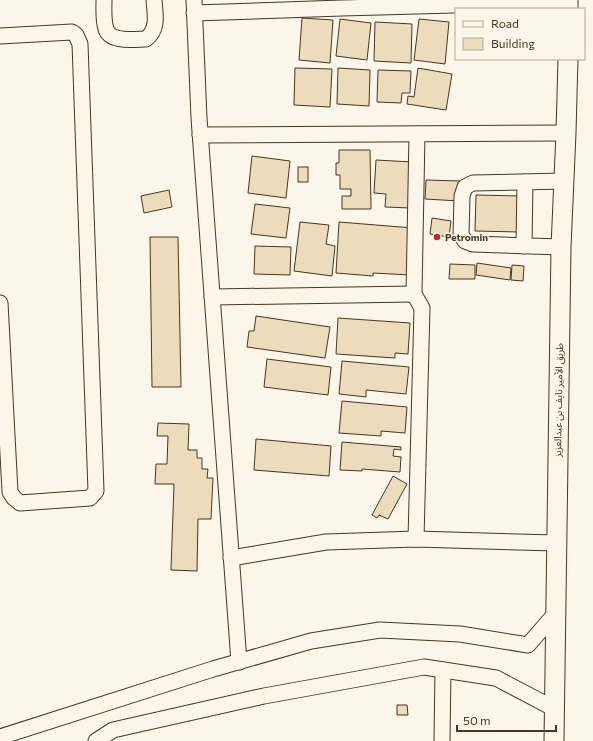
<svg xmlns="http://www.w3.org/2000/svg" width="593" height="741" font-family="Commissioner,'Noto Sans Arabic',sans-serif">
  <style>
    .building { fill: #ecdcbc; stroke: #4a3520 }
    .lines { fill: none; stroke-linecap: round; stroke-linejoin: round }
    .minor-casing { stroke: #4a3520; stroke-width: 17 }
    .major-casing { stroke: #4a3520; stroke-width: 21 }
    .minor { stroke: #fbf6e9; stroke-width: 15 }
    .major { stroke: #fbf6e9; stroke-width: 19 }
    .poi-dot { fill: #c62828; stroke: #fbf6e9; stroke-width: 1.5 }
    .labels { text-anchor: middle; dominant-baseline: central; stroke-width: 3; stroke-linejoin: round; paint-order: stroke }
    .poi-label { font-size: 10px; font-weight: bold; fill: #4a3520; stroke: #fbf6e9; text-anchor: start }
    .street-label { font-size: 10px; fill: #4a3520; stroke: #fbf6e9 }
  </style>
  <rect width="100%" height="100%" fill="#fbf6e9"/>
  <g class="building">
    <path d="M302,18l31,2 -3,43 -31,-3z"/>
    <path d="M340,19l31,4 -4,37 -31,-4z"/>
    <path d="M419,19l30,3 -4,42 -31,-4z"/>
    <path d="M375,22l37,2 -1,39 -37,-2z"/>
    <path d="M295,68l37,1 -2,38 -36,-2z"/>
    <path d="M338,68l32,2 -1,36 -32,-2z"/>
    <path d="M418,68l34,6 -6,36 -39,-6 1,-8 6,1z"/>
    <path d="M378,70l33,1 -1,22h-8l-1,10 -24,-1z"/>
    <path d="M339,150h31l1,59h-29v-13h9v-7h-11v-14h-4v-12h3z"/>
    <path d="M252,156l38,5 -4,37 -38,-5z"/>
    <path d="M376,160l36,2 -2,46 -25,-1 1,-13 -12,-1z"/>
    <rect x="298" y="167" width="10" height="15"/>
    <path d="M426,180l34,1 -1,20 -34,-2z"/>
    <path d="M169,190l3,17 -28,6 -3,-17z"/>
    <path d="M476,195l44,1 -1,36 -44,-1z"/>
    <path d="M255,204l35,4 -4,30 -35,-4z"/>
    <path d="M432,218l19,3 -2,16 -19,-3z"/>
    <path d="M300,222l29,3 -3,19 9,2 -3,30 -38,-5z"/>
    <path d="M339,222l74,6 -3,47 -37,-2v3l-37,-3z"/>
    <path d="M150,237h28l3,150h-29z"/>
    <path d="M255,246l36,1 -1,28 -36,-1z"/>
    <path d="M477,263l34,5 -1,12 -34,-5z"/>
    <path d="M450,264l25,1v14h-26z"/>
    <path d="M512,265l12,1 -1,15 -12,-1z"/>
    <path d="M256,316l74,11 -5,31 -78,-11 2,-16h5z"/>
    <path d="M338,318l72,5 -2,31 -13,-1v5l-59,-4z"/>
    <path d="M267,359l64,8 -3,28 -64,-8z"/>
    <path d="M342,361l67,6 -3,27 -40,-4v7l-27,-3z"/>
    <path d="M342,401l65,6 -2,26 -24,-2v5l-42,-3z"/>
    <path d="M158,423l31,1 -1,26h9v8h5v11h6l-1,9h6l-2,41h-13l-1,52 -26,-1 3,-86h-19l1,-20h11l1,-28h-11z"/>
    <path d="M256,439l75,7 -2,30 -75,-6z"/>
    <path d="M342,442l59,5v3l-7,-1 -1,7 8,1 -1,15 -38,-3v2l-22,-1z"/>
    <path d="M393,476l14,8 -19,35 -9,-4 -2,3 -5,-3z"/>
    <path d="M397,705h10l1,10h-11z"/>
  </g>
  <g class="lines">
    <defs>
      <g id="minor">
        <path d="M104,0c0,9 -1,20 2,29 4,14 29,10 40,10 13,-10 9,-25 8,-39"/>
        <path d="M194,0l5,118 40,544"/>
        <path d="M194,13l148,-5 226,-6"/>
        <path d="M0,36l72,-4 4,3 4,9 16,447 -6,7 -70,5 -6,-5 -4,-6 -10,-189"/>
        <path d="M200,135l366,-2"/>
        <path d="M524,246l1,-64"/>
        <path d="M561,247l-88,-3 -8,-3 -4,-6 1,-39 3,-9 8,-4 91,-2"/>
        <path d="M212,297l202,-3"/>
        <path d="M416,539l6,-231 -8,-14 3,-160"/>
        <path d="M231,558l95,-16 90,-3 140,4"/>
        <path d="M0,737l213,-68 98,-28 69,-11 80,4 68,11 27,-31"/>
        <path d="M96,741l17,-11 151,-34 160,-29 72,11 57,30"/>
        <path d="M442,741l1,-71"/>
      </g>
      <g id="major">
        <path d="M568,9v-9"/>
        <path d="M554,741l7,-494 5,-114 2,-74"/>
      </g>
    </defs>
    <use href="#minor" class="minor-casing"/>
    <use href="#major" class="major-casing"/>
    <use href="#minor" class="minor"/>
    <use href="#major" class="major"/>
  </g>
  <circle class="poi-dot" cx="437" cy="237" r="4"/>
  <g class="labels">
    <g class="poi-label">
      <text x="445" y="237">Petromin</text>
    </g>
    <g class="street-label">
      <text transform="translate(558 400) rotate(-89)">طريق الأمير نايف بن عبدالعزيز</text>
    </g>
  </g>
  <rect x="455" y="8" width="130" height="52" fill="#fbf6e9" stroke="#b4a999"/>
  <rect x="463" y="21" width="20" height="6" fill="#fbf6e9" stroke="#b4a999"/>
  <text x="491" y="28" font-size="12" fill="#4a3520">Road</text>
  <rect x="463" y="38" width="20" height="12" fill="#ecdcbc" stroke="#b4a999"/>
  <text x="491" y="48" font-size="12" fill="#4a3520">Building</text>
  <path d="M457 725v6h99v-6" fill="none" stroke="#4a3520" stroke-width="2"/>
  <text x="463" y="725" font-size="12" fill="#4a3520" stroke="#fbf6e9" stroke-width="3" paint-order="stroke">50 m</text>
</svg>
